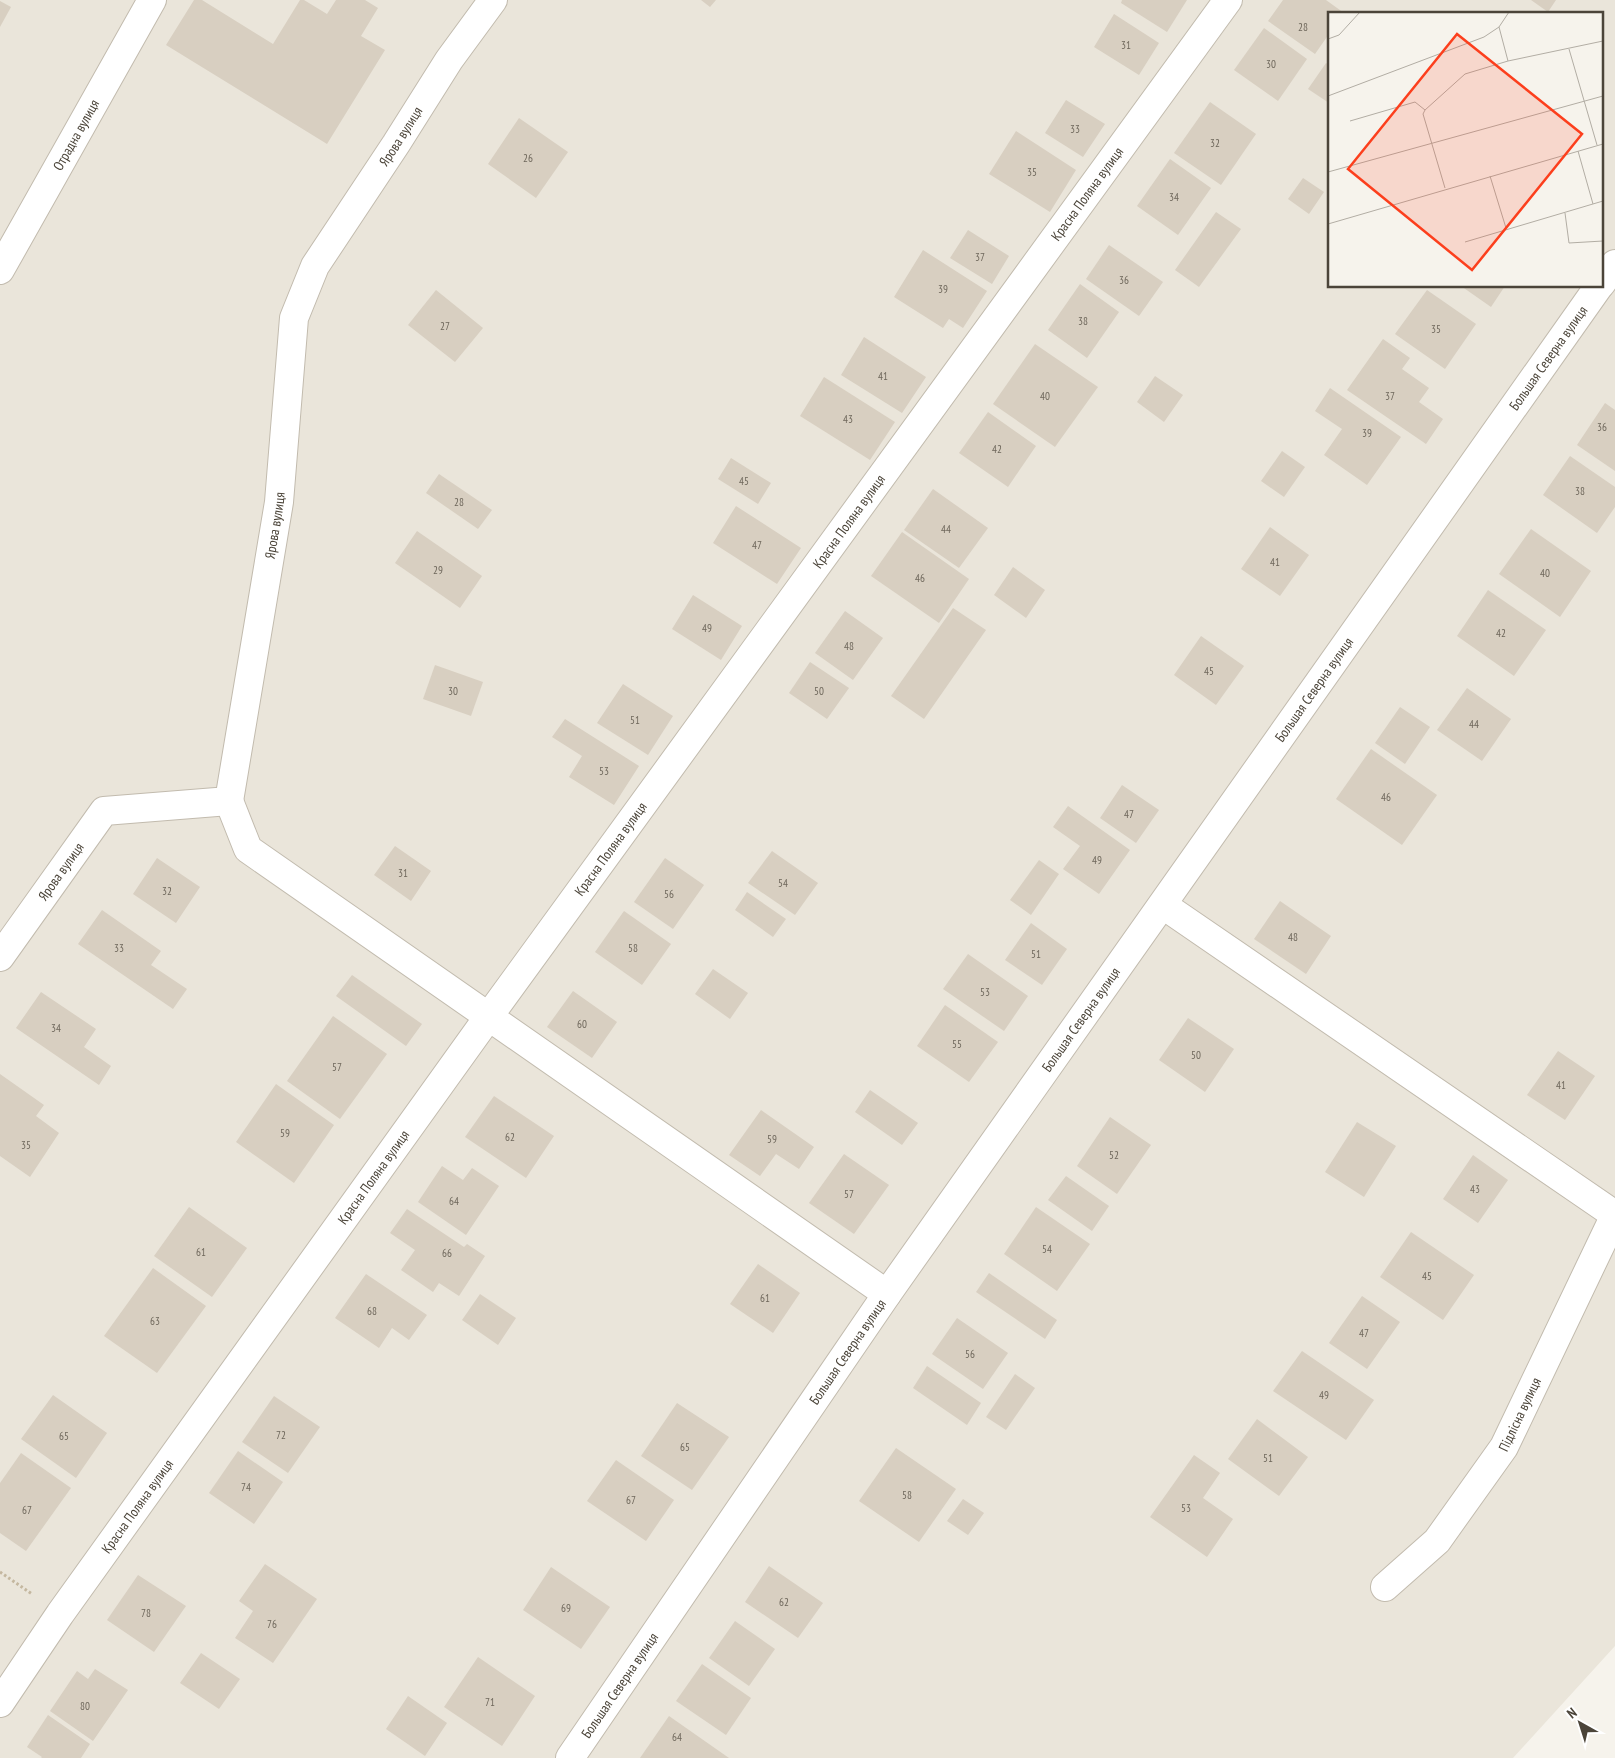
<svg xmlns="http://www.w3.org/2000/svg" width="1615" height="1758" font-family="'PT Sans Narrow',sans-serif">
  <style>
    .residential { fill: #eae5da; fill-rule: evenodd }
    .building { fill: #d8cfc1 }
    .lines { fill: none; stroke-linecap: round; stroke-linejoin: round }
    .minor-casing { stroke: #c2bbae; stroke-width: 30 }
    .path { stroke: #c4b79f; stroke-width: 3; stroke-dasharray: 2.5 2.5; stroke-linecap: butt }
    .minor { stroke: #fff; stroke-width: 28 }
    .labels { text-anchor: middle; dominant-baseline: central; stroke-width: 4; stroke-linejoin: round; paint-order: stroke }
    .number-label { font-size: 11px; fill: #6e675b }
    .street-label { font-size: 14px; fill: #4b4439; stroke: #fff }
    .inset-road { fill: none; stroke: #b2ada4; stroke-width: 1 }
    .view { fill: #fc3f1d; fill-opacity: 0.15; stroke: #fc3f1d; stroke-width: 2.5 }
    .inset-edge { fill: none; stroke: #4b4439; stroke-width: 2.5 }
  </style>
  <rect width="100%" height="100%" fill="#f6f3ec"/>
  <path class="residential" d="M0,0h1615v1646l-102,112h-1513zM1329,14h272v272h-272z"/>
  <g class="building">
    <path d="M194,0h8l71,44 27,-44h4l23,14 9,-14h29l13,8 -17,28 24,14 -58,94 -161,-99z"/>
    <path d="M701,0h15l-6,7z"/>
    <path d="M1122,0h65l-20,32 -46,-29z"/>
    <path d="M1283,0h43l18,13 -15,1v20l-14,20 -47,-33z"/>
    <path d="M1531,0h25l-8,12z"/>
    <path d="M0,1l11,6 -11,20z"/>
    <path d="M1114,14l45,29 -20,32 -45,-28z"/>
    <path d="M1264,28l43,31 -29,42 -44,-31z"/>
    <path d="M1326,63l3,2v38l-21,-14z"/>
    <path d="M1066,100l39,24 -22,33 -38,-24z"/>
    <path d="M1210,102l46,32 -35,51 -47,-32z"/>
    <path d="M519,118l49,34 -32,46 -48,-34z"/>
    <path d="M1016,131l60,39 -26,42 -61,-38z"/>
    <path d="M1170,159l41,29 -33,47 -41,-29z"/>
    <path d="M1303,178l21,14 -15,22 -21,-15z"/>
    <path d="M1216,212l25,17 -42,58 -24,-17z"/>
    <path d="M968,230l41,26 -17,28 -42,-26z"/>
    <path d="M1109,245l54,37 -24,34 -53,-37z"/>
    <path d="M923,250l64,41 -24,37 -14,-9 -6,9 -49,-31z"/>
    <path d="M1080,284l39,28 -32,46 -39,-28z"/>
    <path d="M1461,286h44l-14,21z"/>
    <path d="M436,290l47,38 -28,34 -47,-37z"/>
    <path d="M1427,290l49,34 -31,45 -50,-35z"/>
    <path d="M864,337l62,40 -24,36 -61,-38z"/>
    <path d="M1383,339l27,19 -8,11 27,19 -10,14 24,17 -17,25 -79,-54z"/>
    <path d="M1035,344l63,43 -43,60 -62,-43z"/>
    <path d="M1155,376l28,19 -19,27 -27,-20z"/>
    <path d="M824,377l71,45 -25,38 -70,-44z"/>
    <path d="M1330,388l71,49 -34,48 -43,-30 18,-26 -27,-18z"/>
    <path d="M1605,403l10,7v61l-38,-26z"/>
    <path d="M988,412l48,34 -28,41 -49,-34z"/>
    <path d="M1282,451l23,16 -21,30 -23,-16z"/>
    <path d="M1570,456l45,31v20l-18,26 -54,-38z"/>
    <path d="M731,458l40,25 -13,21 -40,-25z"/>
    <path d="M439,474l53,36 -14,19 -52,-36z"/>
    <path d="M933,489l55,39 -29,40 -55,-38z"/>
    <path d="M736,506l65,42 -24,36 -64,-41z"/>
    <path d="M1270,527l39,28 -29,41 -39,-27z"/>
    <path d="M1531,529l60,42 -31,46 -61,-43z"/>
    <path d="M417,531l65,45 -22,32 -65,-45z"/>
    <path d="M902,532l67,47 -30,44 -68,-47z"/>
    <path d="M1013,567l32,23 -19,28 -32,-23z"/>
    <path d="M1488,590l58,40 -32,46 -57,-40z"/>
    <path d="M693,595l49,31 -21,34 -49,-31z"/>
    <path d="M953,608l33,22 -62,89 -33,-23z"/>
    <path d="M845,611l38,27 -30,42 -38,-27z"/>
    <path d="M1201,636l43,30 -28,39 -42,-30z"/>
    <path d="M810,662l39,26 -22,31 -38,-26z"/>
    <path d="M435,665l48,17 -12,34 -48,-17z"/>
    <path d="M623,684l50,32 -25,39 -51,-32z"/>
    <path d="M1467,688l44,31 -29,42 -45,-31z"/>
    <path d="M1400,707l30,20 -25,37 -30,-21z"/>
    <path d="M565,719l74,47 -25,39 -45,-28 13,-21 -30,-19z"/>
    <path d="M1371,749l66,46 -35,50 -66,-46z"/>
    <path d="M1122,785l37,25 -23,33 -36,-25z"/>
    <path d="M1068,806l62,44 -31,44 -36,-25 17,-23 -27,-19z"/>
    <path d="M395,846l36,25 -20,30 -37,-26z"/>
    <path d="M772,851l46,32 -23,32 -47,-32z"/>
    <path d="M157,858l43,29 -24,36 -43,-29z"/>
    <path d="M665,858l39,27 -31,44 -39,-27z"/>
    <path d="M1039,860l20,14 -28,41 -21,-15z"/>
    <path d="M747,892l39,27 -13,18 -38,-27z"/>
    <path d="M1280,901l51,35 -25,38 -52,-35z"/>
    <path d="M102,910l59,41 -10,14 36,24 -14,20 -95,-65z"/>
    <path d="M624,911l47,33 -29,41 -47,-33z"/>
    <path d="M1031,923l36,26 -25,36 -37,-25z"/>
    <path d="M968,954l60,42 -24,35 -61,-42z"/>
    <path d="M713,969l35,24 -18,26 -35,-25z"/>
    <path d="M352,975l70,49 -16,22 -70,-50z"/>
    <path d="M573,991l44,31 -25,36 -45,-31z"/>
    <path d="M41,992l55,37 -12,18 27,19 -12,19 -83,-57z"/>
    <path d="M945,1005l53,37 -29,40 -52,-36z"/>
    <path d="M333,1016l54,38 -47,65 -53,-38z"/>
    <path d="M1188,1018l46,31 -29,43 -46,-32z"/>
    <path d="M1558,1051l37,25 -30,44 -38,-25z"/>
    <path d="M0,1074l44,31 -8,11 23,17 -29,44 -30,-21z"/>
    <path d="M276,1084l58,41 -40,58 -58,-41z"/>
    <path d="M870,1090l48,33 -16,22 -47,-33z"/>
    <path d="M494,1096l60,40 -28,42 -61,-41z"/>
    <path d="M761,1110l53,37 -15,22 -23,-15 -16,22 -31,-21z"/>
    <path d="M1110,1117l41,28 -34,49 -40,-28z"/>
    <path d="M1357,1122l39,24 -32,51 -39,-25z"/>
    <path d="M844,1154l45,31 -35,49 -45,-31z"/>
    <path d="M1473,1155l35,25 -30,43 -35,-24z"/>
    <path d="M442,1166l21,14 9,-12 27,18 -33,49 -48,-33z"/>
    <path d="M1066,1176l43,30 -17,25 -44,-31z"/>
    <path d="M189,1207l58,41 -35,49 -58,-41z"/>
    <path d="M1036,1207l54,37 -33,47 -53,-37z"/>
    <path d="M407,1209l57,38 3,-3 18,12 -26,40 -20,-13 -6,9 -32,-22 14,-20 -25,-17z"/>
    <path d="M1411,1232l63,43 -31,45 -63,-43z"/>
    <path d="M758,1264l42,29 -27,40 -43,-29z"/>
    <path d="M153,1268l53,38 -49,67 -53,-37z"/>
    <path d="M989,1273l68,47 -12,19 -69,-47z"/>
    <path d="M366,1274l61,41 -18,25 -17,-12 -13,20 -44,-30z"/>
    <path d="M480,1294l36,24 -18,27 -36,-25z"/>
    <path d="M1362,1296l38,26 -33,47 -38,-26z"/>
    <path d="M957,1318l51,35 -25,36 -51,-35z"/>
    <path d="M1302,1351l72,49 -28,40 -73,-49z"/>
    <path d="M927,1366l54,37 -14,22 -54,-37z"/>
    <path d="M1015,1374l20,14 -29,42 -20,-13z"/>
    <path d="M53,1395l54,38 -31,45 -55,-39z"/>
    <path d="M274,1396l46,31 -32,46 -46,-31z"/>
    <path d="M677,1403l52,34 -37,53 -51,-34z"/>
    <path d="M1257,1419l51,38 -29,39 -51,-37z"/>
    <path d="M896,1448l60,41 -37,53 -60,-41z"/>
    <path d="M238,1451l45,31 -29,42 -45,-31z"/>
    <path d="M21,1453l50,35 -45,63 -26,-18v-50z"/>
    <path d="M1194,1455l26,18 -17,25 30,21 -26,38 -57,-40z"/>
    <path d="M616,1460l58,40 -28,41 -59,-40z"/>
    <path d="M963,1499l21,14 -16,22 -21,-14z"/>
    <path d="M265,1564l52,35 -44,64 -38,-25 18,-27 -14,-10z"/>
    <path d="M769,1566l54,37 -25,35 -53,-36z"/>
    <path d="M551,1567l59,40 -29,42 -58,-39z"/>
    <path d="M138,1575l48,31 -32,46 -47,-32z"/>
    <path d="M735,1621l40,28 -26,37 -40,-28z"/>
    <path d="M201,1653l39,26 -21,30 -39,-26z"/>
    <path d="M478,1657l57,39 -33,50 -58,-39z"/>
    <path d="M702,1664l49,34 -25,37 -50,-34z"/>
    <path d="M95,1669l33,21 -35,51 -43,-30 27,-40 11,8z"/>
    <path d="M408,1696l39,27 -22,33 -39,-27z"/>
    <path d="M48,1715l42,29 -9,14h-40l1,-1 -15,-10z"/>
    <path d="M669,1716l60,42h-89z"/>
  </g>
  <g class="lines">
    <defs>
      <g id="minor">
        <path id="s1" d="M0,270l152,-270"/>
        <path d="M1601,284l14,-20"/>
        <path d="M229,801l19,48 639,445"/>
        <path d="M1163,905l452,310"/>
        <path id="s2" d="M0,957l104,-146 125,-10 50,-299 15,-184 21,-52 81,-122 53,-84 44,-60"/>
        <path id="s3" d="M1385,1587l52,-46 67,-94 111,-232"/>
        <path id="s4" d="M0,1703l60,-89 429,-598 739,-1016"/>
        <path id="s5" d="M570,1758l317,-464 712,-1008"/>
      </g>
    </defs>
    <use href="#minor" class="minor-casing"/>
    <path class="path" d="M0,1572l32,22"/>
    <use href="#minor" class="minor"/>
  </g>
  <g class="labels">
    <g class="number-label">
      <text x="1303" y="27">28</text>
      <text x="1126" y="45">31</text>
      <text x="1271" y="64">30</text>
      <text x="1075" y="129">33</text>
      <text x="1215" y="143">32</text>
      <text x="528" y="158">26</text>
      <text x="1032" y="172">35</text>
      <text x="1174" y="197">34</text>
      <text x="980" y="257">37</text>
      <text x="1124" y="280">36</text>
      <text x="943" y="289">39</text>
      <text x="1083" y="321">38</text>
      <text x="445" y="326">27</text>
      <text x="1436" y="329">35</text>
      <text x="883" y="376">41</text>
      <text x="1045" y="396">40</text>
      <text x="1390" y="396">37</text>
      <text x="848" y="419">43</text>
      <text x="1602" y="427">36</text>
      <text x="1367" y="433">39</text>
      <text x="997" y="449">42</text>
      <text x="744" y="481">45</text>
      <text x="1580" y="491">38</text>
      <text x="459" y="502">28</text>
      <text x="946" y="529">44</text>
      <text x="757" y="545">47</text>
      <text x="1275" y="562">41</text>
      <text x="438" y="570">29</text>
      <text x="1545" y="573">40</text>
      <text x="920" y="578">46</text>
      <text x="707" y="628">49</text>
      <text x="1501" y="633">42</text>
      <text x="849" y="646">48</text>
      <text x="1209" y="671">45</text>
      <text x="453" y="691">30</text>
      <text x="819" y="691">50</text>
      <text x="635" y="720">51</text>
      <text x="1474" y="724">44</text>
      <text x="604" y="771">53</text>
      <text x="1386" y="797">46</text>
      <text x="1129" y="814">47</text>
      <text x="1097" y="860">49</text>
      <text x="403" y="873">31</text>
      <text x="783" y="883">54</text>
      <text x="167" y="891">32</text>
      <text x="669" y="894">56</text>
      <text x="1293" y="937">48</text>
      <text x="119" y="948">33</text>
      <text x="633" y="948">58</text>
      <text x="1036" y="954">51</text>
      <text x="985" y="992">53</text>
      <text x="582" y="1024">60</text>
      <text x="56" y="1028">34</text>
      <text x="957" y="1044">55</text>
      <text x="1196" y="1055">50</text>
      <text x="337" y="1067">57</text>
      <text x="1561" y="1085">41</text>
      <text x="285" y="1133">59</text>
      <text x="510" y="1137">62</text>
      <text x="772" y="1139">59</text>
      <text x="26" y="1145">35</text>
      <text x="1114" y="1155">52</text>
      <text x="1475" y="1189">43</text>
      <text x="849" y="1194">57</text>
      <text x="454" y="1201">64</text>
      <text x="1047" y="1249">54</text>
      <text x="201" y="1252">61</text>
      <text x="447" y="1253">66</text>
      <text x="1427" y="1276">45</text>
      <text x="765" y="1298">61</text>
      <text x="372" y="1311">68</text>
      <text x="155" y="1321">63</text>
      <text x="1364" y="1333">47</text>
      <text x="970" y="1354">56</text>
      <text x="1324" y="1395">49</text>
      <text x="281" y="1435">72</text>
      <text x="64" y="1436">65</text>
      <text x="685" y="1447">65</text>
      <text x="1268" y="1458">51</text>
      <text x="246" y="1487">74</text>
      <text x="907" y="1495">58</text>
      <text x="631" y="1500">67</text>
      <text x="1186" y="1508">53</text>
      <text x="27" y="1510">67</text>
      <text x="784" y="1602">62</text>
      <text x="566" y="1608">69</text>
      <text x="146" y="1613">78</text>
      <text x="272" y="1624">76</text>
      <text x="490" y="1702">71</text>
      <text x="85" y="1706">80</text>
      <text x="677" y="1737">64</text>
    </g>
    <g class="street-label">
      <text stroke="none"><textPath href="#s1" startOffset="155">Отрадна вулиця</textPath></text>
      <text stroke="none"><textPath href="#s2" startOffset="1004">Ярова вулиця</textPath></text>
      <text stroke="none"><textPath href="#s4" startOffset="1860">Красна Поляна вулиця</textPath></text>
      <text stroke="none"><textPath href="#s5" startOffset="1708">Большая Северна вулиця</textPath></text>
      <text stroke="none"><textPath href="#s4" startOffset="1455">Красна Поляна вулиця</textPath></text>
      <text stroke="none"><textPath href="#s2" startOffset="584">Ярова вулиця</textPath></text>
      <text stroke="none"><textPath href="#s5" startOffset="1302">Большая Северна вулиця</textPath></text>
      <text stroke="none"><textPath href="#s4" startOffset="1050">Красна Поляна вулиця</textPath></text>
      <text stroke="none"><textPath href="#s2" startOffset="105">Ярова вулиця</textPath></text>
      <text stroke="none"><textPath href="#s5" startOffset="898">Большая Северна вулиця</textPath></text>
      <text stroke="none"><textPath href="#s4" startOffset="645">Красна Поляна вулиця</textPath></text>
      <text stroke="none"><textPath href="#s5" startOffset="492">Большая Северна вулиця</textPath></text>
      <text stroke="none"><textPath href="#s3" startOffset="221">Підлісна вулиця</textPath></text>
      <text stroke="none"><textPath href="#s4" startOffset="240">Красна Поляна вулиця</textPath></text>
      <text stroke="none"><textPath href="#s5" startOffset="88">Большая Северна вулиця</textPath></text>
    </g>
  </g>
  <g transform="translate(1328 12)">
    <rect width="275" height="275" fill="#f6f3ec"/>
    <path class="inset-road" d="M171,15l9,34M0,27l11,-4 21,-23M241,37l28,96M0,84l156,-59 15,-10 10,-15M97,98l-2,4 22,74M22,109l65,-19 10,8 40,-36 43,-13 95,-20M250,139l15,53M0,160l275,-76M162,164l16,52M237,201l4,30 34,-2M0,212l275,-80M137,230l138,-41"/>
    <path class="view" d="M129,22l125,100 -110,136 -124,-101z"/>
    <rect width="275" height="275" class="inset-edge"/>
  </g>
  <g transform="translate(1580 1723) rotate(321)" stroke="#ffffff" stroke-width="4" paint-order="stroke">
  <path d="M0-4L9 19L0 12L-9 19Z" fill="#4b4439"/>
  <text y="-8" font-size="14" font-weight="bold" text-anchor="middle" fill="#4b4439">N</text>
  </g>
</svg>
